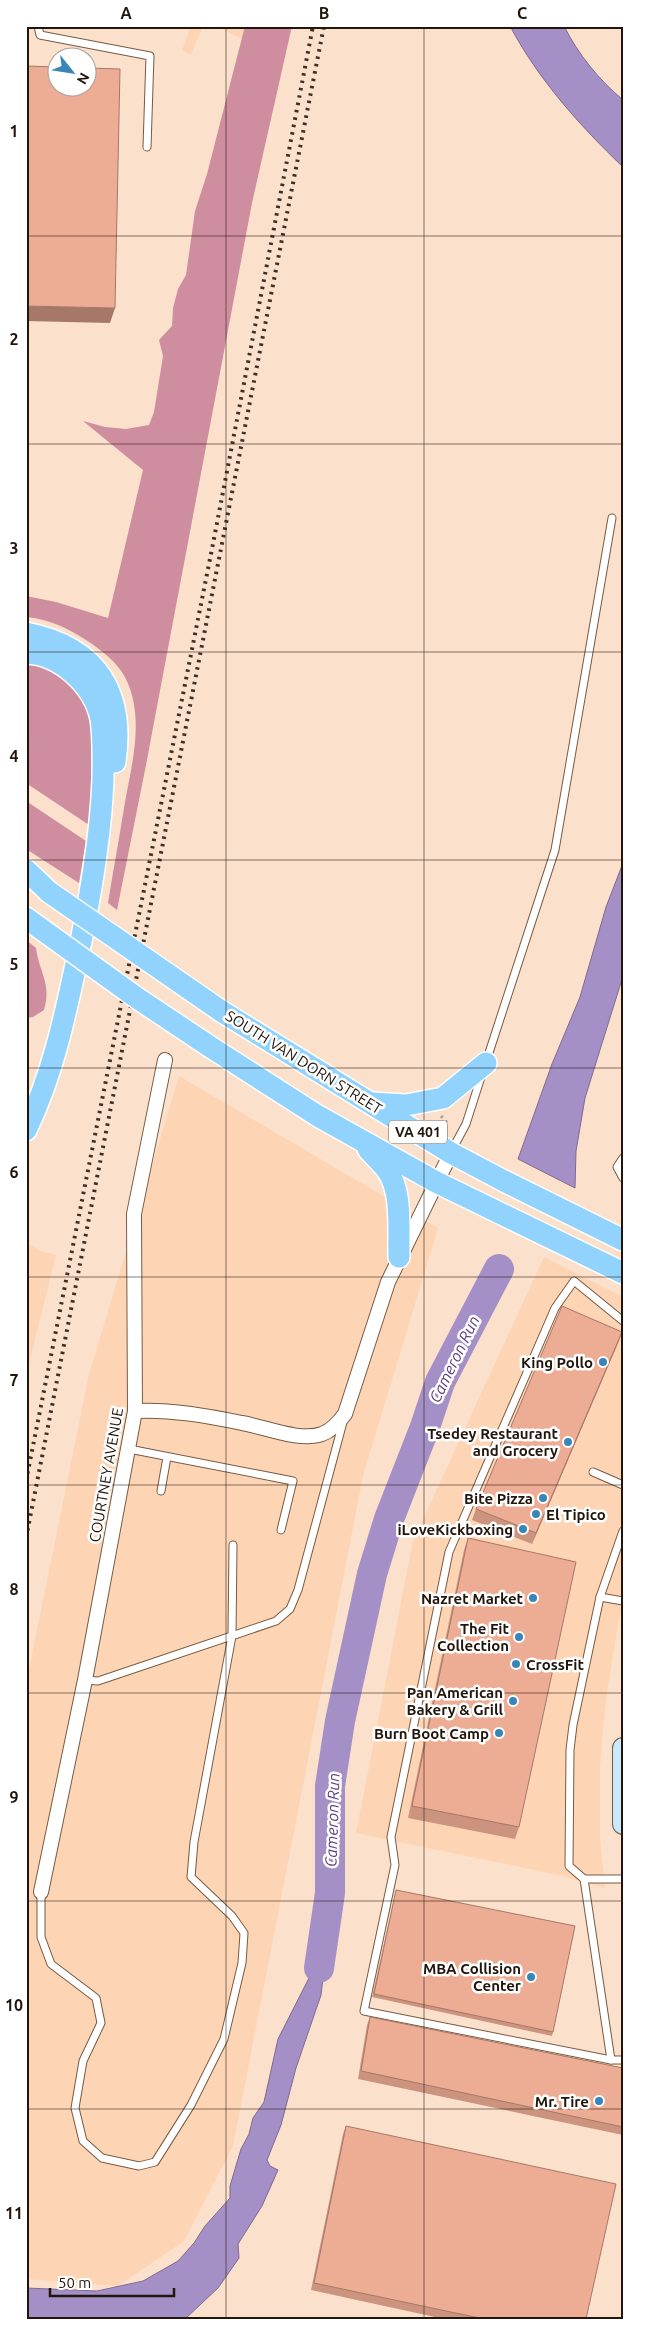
<svg xmlns="http://www.w3.org/2000/svg" width="649" height="2345" font-family="Ubuntu,sans-serif">
  <style>
    .built { fill: #fdd5b5 }
    .forest { fill: #cf8da0 }
    .water { fill: #a490c7; stroke: #7d6b8f }
    .lines { fill: none; stroke-linecap: round; stroke-linejoin: round }
    .river { stroke: #a490c7; stroke-width: 30 }
    .service-casing { stroke: #775b43; stroke-width: 9 }
    .minor-casing { stroke: #775b43; stroke-width: 16 }
    .secondary-casing { stroke: #775b43; stroke-width: 22 }
    .primary-casing { stroke: #fff; stroke-width: 24 }
    .path { stroke: #b19b8a; stroke-width: 3; stroke-dasharray: 2.5 4; stroke-linecap: butt }
    .service { stroke: #fff; stroke-width: 7 }
    .minor { stroke: #fff; stroke-width: 14 }
    .secondary { stroke: #c8e9fe; stroke-width: 20 }
    .primary { stroke: #91d3fd; stroke-width: 21 }
    .rail { stroke: #3d2f24; stroke-width: 4; stroke-dasharray: 2.5 5; stroke-linecap: butt }
    .primary-bridge-casing { stroke: #fff; stroke-width: 24; stroke-linecap: butt }
    .primary-bridge { stroke: #91d3fd; stroke-width: 21 }
    .wall { fill: #cc947f }
    .shaded-wall { fill: #a67868 }
    .building { fill: #edac94; stroke: #a67868 }
    .grid { fill: none; stroke: #22160c; stroke-width: 1; stroke-opacity: 0.55 }
    .poi-dot { fill: #3885b7; stroke: #fff; stroke-width: 2 }
    .labels { text-anchor: middle; dominant-baseline: central; stroke-width: 5; stroke-linejoin: round; paint-order: stroke }
    .shield { fill: #fff; stroke: #645c55; stroke-width: 1 }
    .shield-label { font-size: 14px; font-weight: bold; fill: #22160c }
    .street-label { font-size: 15px; fill: #22160c; stroke: #fff }
    .poi-label { font-size: 15px; font-weight: bold; fill: #22160c; stroke: #fff; text-anchor: end }
    .water-label { font-size: 16px; font-style: italic; fill: #5d4085; stroke: #fff }
    .neatline { fill: none; stroke: #22160c; stroke-width: 2 }
    .grid-label { font-size: 16px; text-anchor: middle; font-weight: bold; fill: #22160c }
  </style>
  <rect width="100%" height="100%" fill="#fbe0cb"/>
  <g class="built">
    <path d="M191,26h12l-12,29 -9,-5z"/>
    <path d="M216,26h61l-5,28z"/>
    <path d="M179,1076l259,152 -75,248 -130,670 -49,95 -66,45 -92,-7v-595l63,-310z"/>
    <path d="M26,1243l6,2 8,6 16,4 -30,121z"/>
    <path d="M544,1257l79,40v310l-4,12 -13,79 -6,68v71l5,51 -42,-12 -207,-43 57,-292z"/>
  </g>
  <g class="forest">
    <path d="M245,26h47l-40,177 -106,562 -29,145 -9,-7c5,-32 11,-63 16,-95 7,-42 22,-90 1,-131 -8,-15 -25,-28 -39,-37 -18,-12 -38,-21 -60,-23v-21l30,6 52,16 35,-148 -60,-49 22,6 21,2 23,-4 5,-13 9,-56 -4,-16 13,-14 1,-18 5,-19 8,-14 9,-64 12,-37z"/>
    <path d="M26,663c18,1 32,8 44,21 4,5 9,9 13,15 18,26 9,94 6,126l-63,-42z"/>
    <path d="M26,801l60,40 -7,42 -53,-34z"/>
    <path d="M26,940l10,8c3,24 16,36 8,62l-11,7 -7,1z"/>
  </g>
  <g class="water">
    <path d="M510,26h54c14,28 35,54 59,74v67c-43,-41 -85,-88 -113,-141z"/>
    <path d="M623,863v113l-38,122 -9,53 -1,37 -57,-29 34,-95 28,-67 26,-90z"/>
    <path d="M324,1927l2,26 -5,42 -25,73 -15,57 -14,35 3,6 8,4 -16,36 -24,38 1,14 -21,30 -33,31h-159v-31l71,3 46,-10 35,-20 16,-18 11,-17 25,-28v-12l11,-37 8,-15 4,-16 11,-16 14,-63 32,-63z"/>
  </g>
  <g class="lines">
    <path class="river" d="M319,1968l11,-75v-107l10,-65 32,-147 17,-55 36,-92 15,-45 59,-113"/>
    <defs>
      <g id="service">
        <path d="M38,26l2,9 110,21 -3,91"/>
        <path d="M486,1062l69,-212 57,-332"/>
        <path d="M452,1150l14,-26 16,-50"/>
        <path d="M623,1158l-6,9 6,11"/>
        <path d="M623,1321l-49,-40 -19,27 -106,244 -58,285 4,28 -31,146 247,49h12"/>
        <path d="M129,1449l164,32 -12,49"/>
        <path d="M593,1472l30,13"/>
        <path d="M161,1491l6,-34"/>
        <path d="M600,1597l23,4"/>
        <path d="M85,1680l13,1 178,-60 14,-12 8,-19 45,-168"/>
        <path d="M584,1879h39"/>
        <path d="M41,1892v45l10,27 45,34 5,25 -18,38 -8,47 8,33 19,17 37,8 16,-4 36,-57 33,-66 18,-76 2,-30 -12,-17 -41,-39 3,-35 38,-206 1,-91"/>
        <path d="M611,2060l-27,-181 -15,-13 1,-116 3,-25 27,-128 23,-66"/>
      </g>
      <g id="minor">
        <path d="M135,1411c35,-2 73,5 107,12 23,4 58,19 80,11 9,-3 17,-12 23,-20l43,-132 63,-129"/>
        <path d="M41,1892l44,-212 50,-269 -1,-197 31,-154"/>
      </g>
      <path id="secondary" d="M623,1748v76"/>
      <g id="primary">
        <path d="M26,633c71,14 99,59 89,129"/>
        <path d="M26,653c34,1 68,32 75,66 3,19 2,40 2,60 -2,55 -11,108 -22,162 -14,65 -26,129 -55,189"/>
        <path d="M26,870l23,22"/>
        <path d="M26,918l18,13"/>
        <path d="M221,1011l230,142 53,28 119,59"/>
        <path d="M212,1048l106,68 118,66 187,91"/>
        <path d="M372,1103l34,2 37,-7 43,-35"/>
        <path d="M368,1149c6,7 13,13 19,21 16,22 11,61 12,87"/>
      </g>
    </defs>
    <use href="#service" class="service-casing"/>
    <use href="#minor" class="minor-casing"/>
    <use href="#secondary" class="secondary-casing"/>
    <use href="#primary" class="primary-casing"/>
    <path class="path" d="M441,1116l8,9"/>
    <use href="#service" class="service"/>
    <use href="#minor" class="minor"/>
    <use href="#secondary" class="secondary"/>
    <use href="#primary" class="primary"/>
    <g class="rail">
      <path d="M26,1481l186,-932 101,-523"/>
      <path d="M26,1538l298,-1512"/>
    </g>
    <defs>
      <g id="primary-bridge">
        <path d="M49,892l172,119"/>
        <path d="M44,931l93,67 75,50"/>
      </g>
    </defs>
    <use href="#primary-bridge" class="primary-bridge-casing"/>
    <use href="#primary-bridge" class="primary-bridge"/>
  </g>
  <g class="wall">
    <path d="M622,1332l-4,11 -86,201 -60,-24 4,-11z"/>
    <path d="M468,1538l51,289 -4,12 -107,-21 56,-268z"/>
    <path d="M396,1890l157,142 -1,4 -180,-39z"/>
    <path d="M370,2017l253,51v67l-265,-56 9,-54z"/>
    <path d="M346,2126l240,193h-142l-133,-29 32,-156z"/>
  </g>
  <g class="shaded-wall">
    <path d="M26,306l89,2 -5,15 -84,-2z"/>
    <path d="M622,1332l-4,11 -86,201 4,-11z"/>
  </g>
  <g class="building">
    <path d="M26,66l32,1v21h30v-20l32,1 -5,239 -89,-2z"/>
    <path d="M562,1306l60,26 -86,201 -60,-24z"/>
    <path d="M468,1538l108,24 -57,265 -107,-21z"/>
    <path d="M396,1890l179,36 -22,106 -179,-38z"/>
    <path d="M370,2017l253,51v59l-262,-56z"/>
    <path d="M346,2126l270,58 -30,135h-102l-170,-36z"/>
  </g>
  <path class="grid" d="M226,26v2293M424,26v2293M26,236h597M26,444h597M26,652h597M26,860h597M26,1068h597M26,1277h597M26,1485h597M26,1693h597M26,1901h597M26,2109h597"/>
  <g class="poi-dot">
    <circle cx="603" cy="1362" r="5"/>
    <circle cx="568" cy="1442" r="5"/>
    <circle cx="543" cy="1498" r="5"/>
    <circle cx="536" cy="1514" r="5"/>
    <circle cx="523" cy="1529" r="5"/>
    <circle cx="533" cy="1598" r="5"/>
    <circle cx="519" cy="1637" r="5"/>
    <circle cx="516" cy="1664" r="5"/>
    <circle cx="513" cy="1701" r="5"/>
    <circle cx="499" cy="1733" r="5"/>
    <circle cx="531" cy="1977" r="5"/>
    <circle cx="599" cy="2101" r="5"/>
  </g>
  <g class="labels">
    <rect class="shield" x="389" y="1120.5" width="58" height="23" rx="4"/>
    <g class="shield-label">
      <text x="418" y="1132">VA 401</text>
    </g>
    <g class="street-label">
      <text transform="translate(304 1062) rotate(32)">SOUTH VAN DORN STREET</text>
      <text transform="translate(106 1475) rotate(-80)">COURTNEY AVENUE</text>
    </g>
    <g class="poi-label">
      <text x="593" y="1362">King Pollo</text>
      <text x="558" y="1433">Tsedey Restaurant<tspan x="558" dy="17">and Grocery</tspan></text>
      <text x="533" y="1498">Bite Pizza</text>
      <text x="546" y="1514" text-anchor="start">El Tipico</text>
      <text x="513" y="1529">iLoveKickboxing</text>
      <text x="523" y="1598">Nazret Market</text>
      <text x="509" y="1628">The Fit<tspan x="509" dy="17">Collection</tspan></text>
      <text x="526" y="1664" text-anchor="start">CrossFit</text>
      <text x="503" y="1692">Pan American<tspan x="503" dy="17">Bakery &amp; Grill</tspan></text>
      <text x="489" y="1733">Burn Boot Camp</text>
      <text x="521" y="1968">MBA Collision<tspan x="521" dy="17">Center</tspan></text>
      <text x="589" y="2101">Mr. Tire</text>
    </g>
    <g class="water-label">
      <text transform="translate(454 1359) rotate(-64)">Cameron Run</text>
      <text transform="translate(332 1820) rotate(-88)">Cameron Run</text>
    </g>
  </g>
  <rect width="649" height="2345" fill="none" stroke="#ffffff" stroke-width="55"/>
  <g transform="translate(72 72) rotate(120)"><circle r="24" fill="#ffffff" stroke="#a7a29e"/>
  <path d="M0-4L9 19L0 12L-9 19Z" fill="#3885b7"/>
  <text y="-8" font-size="14" font-weight="bold" text-anchor="middle" fill="#22160c">N</text>
  </g>
  <path d="M50 2288v8h124v-8" fill="none" stroke="#22160c" stroke-width="2.5"/>
  <text x="58" y="2288" font-size="15" fill="#22160c" stroke="#ffffff" stroke-width="4" paint-order="stroke">50 m</text>
  <rect x="28" y="28" width="594" height="2290" class="neatline"/>
  <g class="grid-label">
    <text x="126" y="19">A</text>
    <text x="324" y="19">B</text>
    <text x="522" y="19">C</text>
    <text x="14" y="137">1</text>
    <text x="14" y="345">2</text>
    <text x="14" y="554">3</text>
    <text x="14" y="762">4</text>
    <text x="14" y="970">5</text>
    <text x="14" y="1178">6</text>
    <text x="14" y="1386">7</text>
    <text x="14" y="1595">8</text>
    <text x="14" y="1803">9</text>
    <text x="14" y="2011">10</text>
    <text x="14" y="2219">11</text>
  </g>
</svg>
